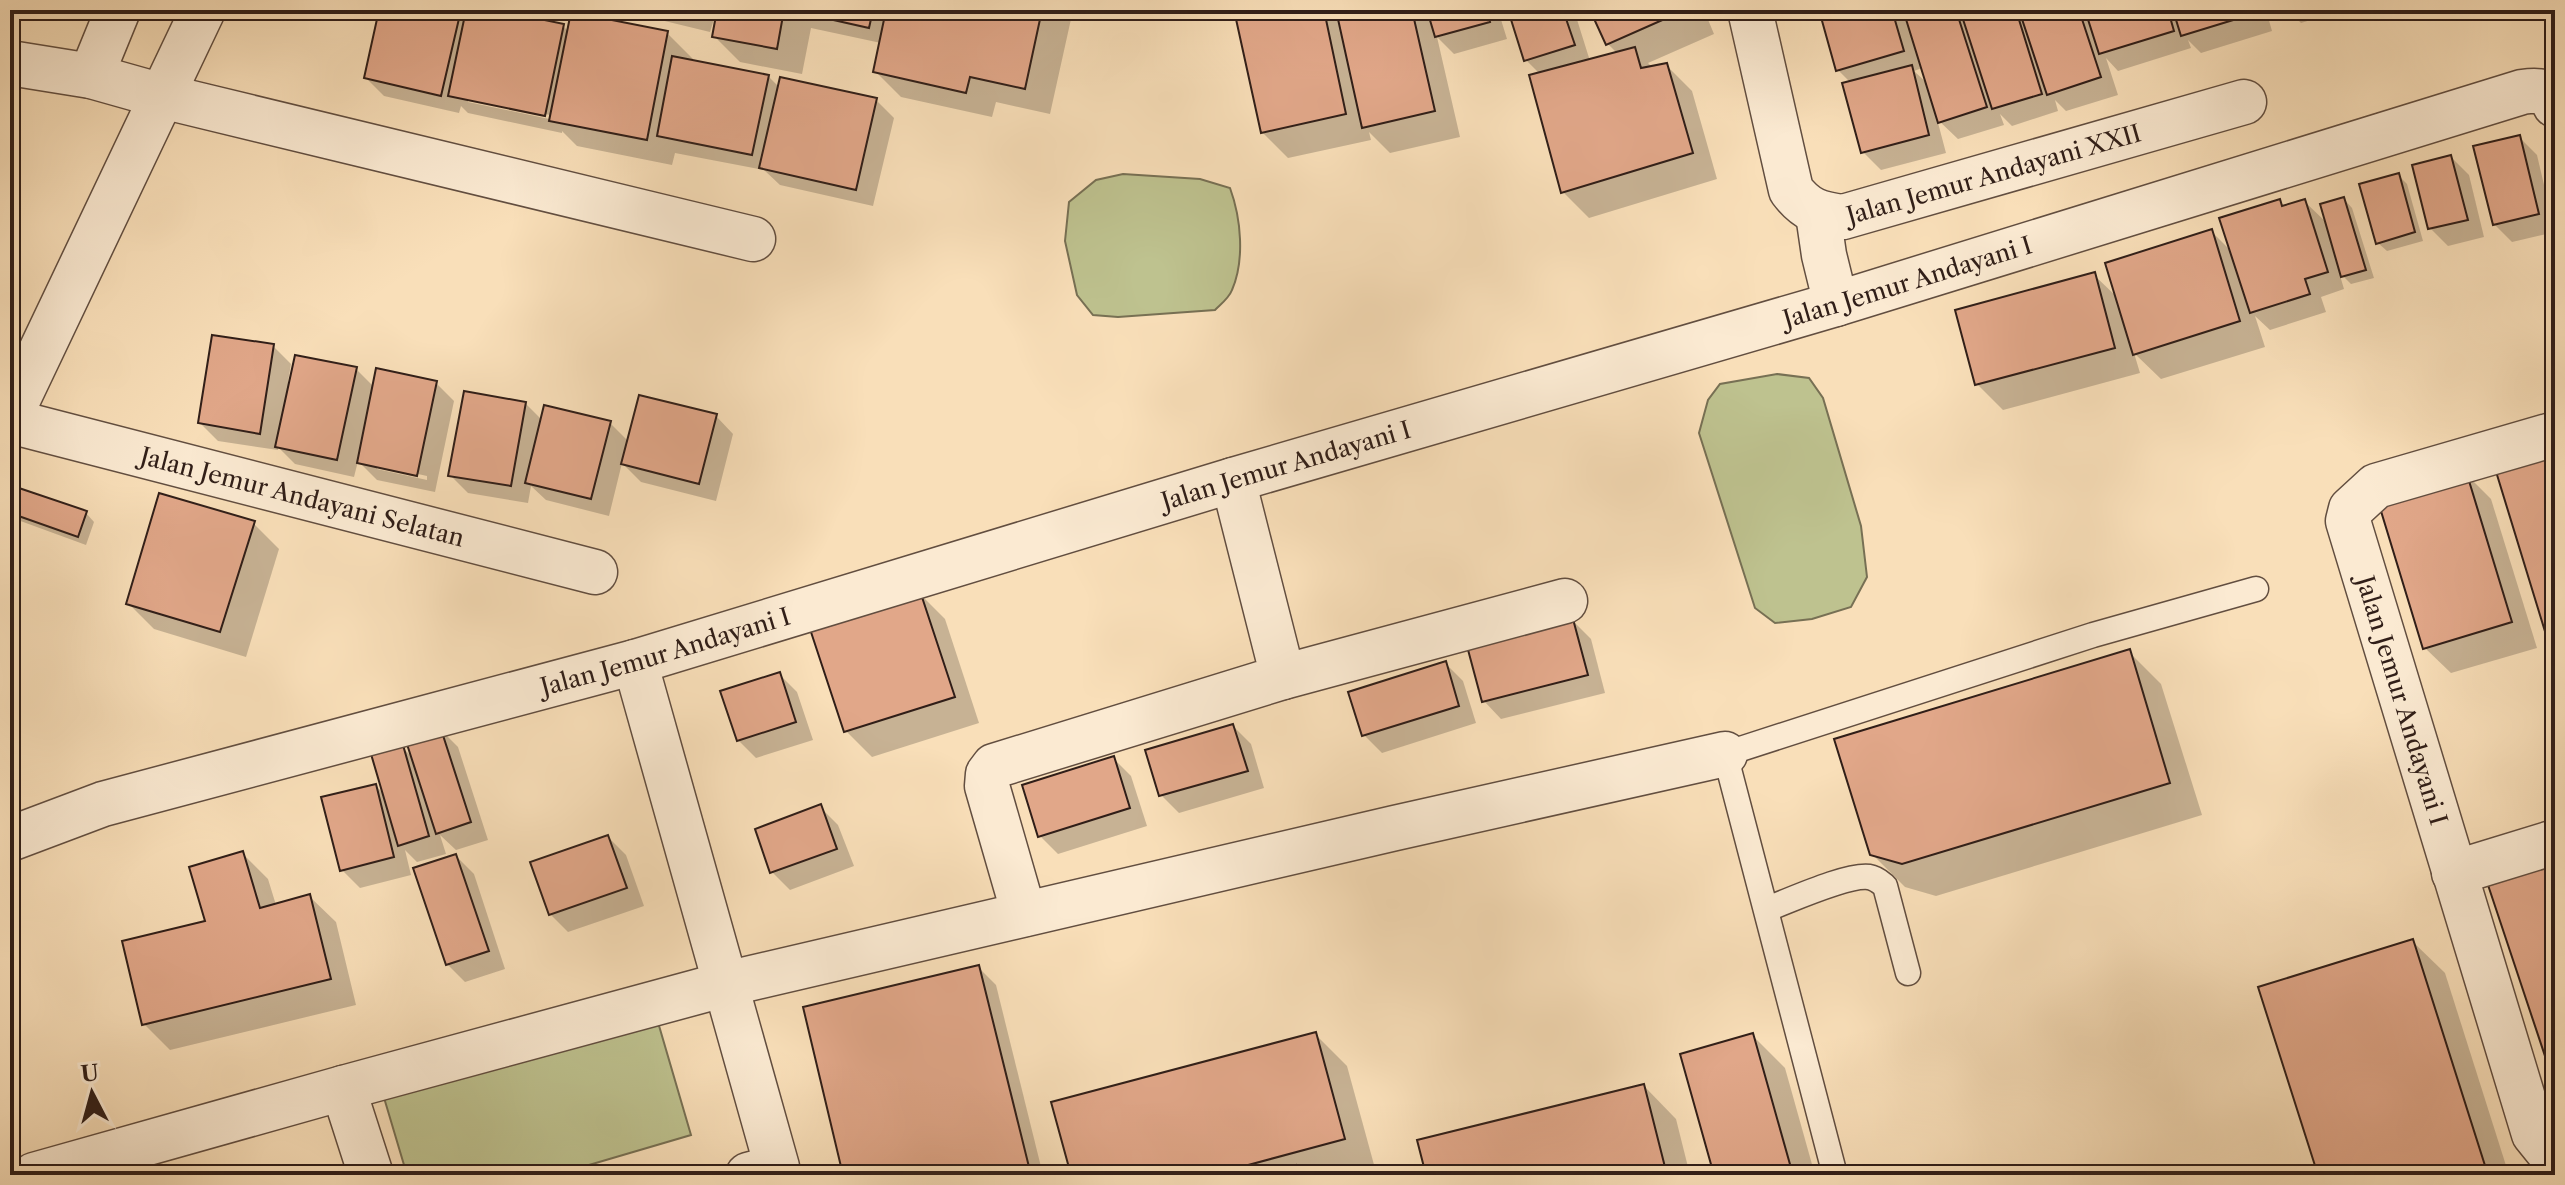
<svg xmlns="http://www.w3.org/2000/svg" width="2565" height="1185" font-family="'Libre Caslon Text',serif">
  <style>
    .green { fill: #bec28f; stroke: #777054; stroke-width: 2 }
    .shadow { fill: #0003; fill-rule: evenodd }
    .building { fill: #e1a789; stroke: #301e18; stroke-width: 2 }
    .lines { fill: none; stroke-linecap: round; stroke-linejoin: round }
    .lane-casing { stroke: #624e40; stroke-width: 27 }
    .street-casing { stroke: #624e40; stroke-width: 47 }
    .lane { stroke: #fbead2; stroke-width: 24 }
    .street { stroke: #fbead2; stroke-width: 44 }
    .labels { text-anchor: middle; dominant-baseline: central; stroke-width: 6; stroke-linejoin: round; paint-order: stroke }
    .street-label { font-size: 24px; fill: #301e18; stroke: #fbead2 }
  </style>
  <rect width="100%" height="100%" fill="#f9dfb9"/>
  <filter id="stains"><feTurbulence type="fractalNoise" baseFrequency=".0025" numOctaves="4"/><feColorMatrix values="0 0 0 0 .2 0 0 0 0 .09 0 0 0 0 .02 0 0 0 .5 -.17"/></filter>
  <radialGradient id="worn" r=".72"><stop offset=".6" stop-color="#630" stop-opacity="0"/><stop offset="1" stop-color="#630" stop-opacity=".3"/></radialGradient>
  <g class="green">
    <path d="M1123,174l77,5 30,9c11,30 15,72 2,102 -3,8 -11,14 -17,20l-97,7 -25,-2 -16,-20 -12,-54 4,-39 27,-22z"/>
    <path d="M1777,374l32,4 14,20 38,128 6,51 -16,30 -39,12 -37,4 -20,-15 -56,-175 9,-33 12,-16z"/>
    <path d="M655,1012l36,123 -136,40h-148l-25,-84z"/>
  </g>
  <g class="shadow">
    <path d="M49,10h33l-4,10z"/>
    <path d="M381,10h105l77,16 6,6 98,1 26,26v3l75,14 12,12 96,12 18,18 -21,88 -93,-21 -16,-15 -89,-17 -3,12 -95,-19 -15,-15v2l-94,-20 -7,-7 -2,7 -75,-17 -18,-18zM468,98l87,18 -1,4 -86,-18z"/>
    <path d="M532,10h22l-1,5z"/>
    <path d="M638,10h435l-23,104 -54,-12 -4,15 -91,-20 -26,-26 6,-28 -70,-15 -9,46 -62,-12 -26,-26 3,-16 -3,-1 -4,13 -66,-16z"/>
    <path d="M1236,10h262l9,29 -53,15 -17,-17 23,100 -70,16 -21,-21 2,8 -83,18 -26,-26z"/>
    <path d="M1510,10h64l16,51 28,-7 -10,-10 -15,-34h111l10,24 -66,29 5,5 13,-3 26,26 25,88 -128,39 -26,-26 -23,-118 -14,-14z"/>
    <path d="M1821,10h82l2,8 27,-8h27l5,5 -2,-5h304l6,21 -71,22 -13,-13 3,8 -73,23 -12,-13 12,37 -52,16 -11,-11 3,11 -46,15 -12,-12 4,11 -46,14 -21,-20 9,34 -65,17 -18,-18 -12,-69 -13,-13zM1922,68l7,17 -15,-14z"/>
    <path d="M2288,10h55l-42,13z"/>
    <path d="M2519,137l18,18 18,77 -43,10 -18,-18z"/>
    <path d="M2451,157l18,18 15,62 -36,9 -18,-18z"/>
    <path d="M2398,175l9,9 16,57 -36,10 -9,-8z"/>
    <path d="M2344,199l8,9 22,70 -23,6 -12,-12 5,17 -23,8 5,15 -56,18 -15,-14 10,31 -104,32 -27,-26 6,20 -137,37 -26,-26 117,-109 24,23 93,-67 22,22 46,-52 6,6 19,-6 24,23z"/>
    <path d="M273,346l18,18 -3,18 68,-13 18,18 62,-4 18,18 -19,91 -58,-12 -19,-19 -4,16 -59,-13 -17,-17v3l-60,-9 -18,-18zM377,465l50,11v4l-50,-11z"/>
    <path d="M525,403l18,18 67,2 19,19 87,-26 17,18 -17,67 -75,-19 -19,-19 -13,53 -63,-16 -15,-14 -3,17 -60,-10 -18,-18z"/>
    <path d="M2465,473l26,26 46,149 -86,25 -26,-25z"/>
    <path d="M10,500l76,13 8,9 -8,23 -71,-26 -5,-4z"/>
    <path d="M253,523l26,26 -33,108 -92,-28 -26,-26z"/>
    <path d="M919,593l26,26 34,104 -107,34 -26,-26z"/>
    <path d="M1573,621l18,18 14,54 -104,26 -17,-18z"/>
    <path d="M2129,652l32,32 41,131 -266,81 -31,-9 -33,-33z"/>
    <path d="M1445,663l18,18 13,42 -94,30 -18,-18z"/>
    <path d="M779,674l18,18 16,48 -57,18 -18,-18z"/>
    <path d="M1233,726l18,18 13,44 -85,25 -18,-18z"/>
    <path d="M440,729l18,18 30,93 -32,10 -16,-15 6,19 -29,8 -12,-12 6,25 -51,13 -18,-18 34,-84 10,10 16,-49 12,12z"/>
    <path d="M1113,758l18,18 16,50 -89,28 -18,-18z"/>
    <path d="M820,807l18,18 16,41 -64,24 -18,-18z"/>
    <path d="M608,837l18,18 18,51 -76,26 -18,-18z"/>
    <path d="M242,853l26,26 8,26 34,-8 26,25 20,83 -186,45 -26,-26 63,-102z"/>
    <path d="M456,856l18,18 31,95 -40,13 -18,-18z"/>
    <path d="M2412,941l33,32 64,202h-189z"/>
    <path d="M978,967l18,18 47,190h-198z"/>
    <path d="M1315,1034l32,32 29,106 -12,3h-291z"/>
    <path d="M1752,1035l33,33 30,107h-99z"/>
    <path d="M1644,1086l32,33 14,56h-262z"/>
  </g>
  <g class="building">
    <path d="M379,10h82l-20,86 -77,-18z"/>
    <path d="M466,10h30l68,14 -19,92 -97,-20z"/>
    <path d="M717,10h67l-7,39 -65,-12z"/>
    <path d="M789,10h84l-4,18z"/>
    <path d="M886,10h156l-17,79 -55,-12 -4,16 -93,-21z"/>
    <path d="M1234,10h90l22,104 -85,19z"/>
    <path d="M1336,10h76l23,101 -73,17z"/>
    <path d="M1427,10h60l3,12 -55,15z"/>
    <path d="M1508,10h55l12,35 -51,16z"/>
    <path d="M1590,10h95l-79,35z"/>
    <path d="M1819,10h73l12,41 -68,20z"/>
    <path d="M1925,10h31l31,97 -49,16 -33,-107z"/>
    <path d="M1960,10h56l26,84 -50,15z"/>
    <path d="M2019,10h60l22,67 -54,18z"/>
    <path d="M2085,10h83l6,21 -75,23z"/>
    <path d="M2173,10h82l1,3 -75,23z"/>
    <path d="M571,12l97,19 -21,109 -98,-19z"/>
    <path d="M1635,47l6,21 26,-5 26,90 -132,40 -32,-118z"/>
    <path d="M672,56l97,19 -17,80 -95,-19z"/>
    <path d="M1912,65l17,70 -68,18 -19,-70z"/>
    <path d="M780,77l97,21 -21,92 -97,-22z"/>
    <path d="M2520,135l19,79 -46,11 -20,-79z"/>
    <path d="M2451,155l17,65 -40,9 -16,-64z"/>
    <path d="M2399,173l16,59 -39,12 -17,-60z"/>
    <path d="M2344,197l22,73 -25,7 -21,-73z"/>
    <path d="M2280,199l2,7 23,-7 23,73 -23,7 5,15 -60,19 -31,-95z"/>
    <path d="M2212,229l28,92 -107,34 -28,-92z"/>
    <path d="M2095,272l20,76 -140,37 -20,-75z"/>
    <path d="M212,335l62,9 -14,90 -62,-11z"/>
    <path d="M295,355l62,12 -20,93 -62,-13z"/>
    <path d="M376,368l61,13 -20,95 -60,-13z"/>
    <path d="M464,391l62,11 -15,84 -63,-10z"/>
    <path d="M639,395l78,19 -18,70 -78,-20z"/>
    <path d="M544,405l67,16 -20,78 -66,-16z"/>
    <path d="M2555,446v218l-61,-199z"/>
    <path d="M2466,471l46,151 -89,27 -46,-151z"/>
    <path d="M13,486l74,25 -9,26 -68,-24v-19z"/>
    <path d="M159,493l96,28 -35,111 -94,-28z"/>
    <path d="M920,591l35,106 -111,35 -35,-106z"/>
    <path d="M1573,619l15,56 -106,27 -15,-56z"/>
    <path d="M2130,649l40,134 -268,81 -32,-9 -36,-116z"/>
    <path d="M1446,661l13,45 -97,30 -14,-44z"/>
    <path d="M780,672l16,50 -59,19 -17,-50z"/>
    <path d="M1233,724l15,47 -89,25 -14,-46z"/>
    <path d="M440,726l31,96 -35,12 -31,-96z"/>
    <path d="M403,745l26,91 -31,10 -27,-92z"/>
    <path d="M1114,756l16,52 -92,29 -16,-52z"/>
    <path d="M376,784l18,73 -54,14 -19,-74z"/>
    <path d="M821,804l16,45 -67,24 -15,-44z"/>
    <path d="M608,835l19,53 -78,27 -19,-53z"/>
    <path d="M2555,850v236l-71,-213z"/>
    <path d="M243,851l17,57 50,-14 21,85 -189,46 -20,-84 83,-20 -16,-54z"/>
    <path d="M456,854l33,97 -43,14 -33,-97z"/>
    <path d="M2413,939l75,236h-170l-60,-188z"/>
    <path d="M979,965l52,210h-188l-40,-168z"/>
    <path d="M1316,1032l29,107 -134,36h-140l-20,-73z"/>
    <path d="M1753,1033l40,142h-79l-34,-121z"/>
    <path d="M1644,1084l23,91h-241l-9,-35z"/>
    <path d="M1296,1165l2,10h-39z"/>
  </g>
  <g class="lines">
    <defs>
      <g id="lane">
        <path d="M1767,909c22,-8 80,-35 102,-32 7,1 11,5 16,9l23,87"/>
        <path d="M1835,1175l-110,-421 368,-119 163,-46"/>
      </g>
      <g id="street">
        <path id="s1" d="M1750,10l41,180c15,20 28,24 52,27l401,-115"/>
        <path d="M10,63l81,13 71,20 591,143"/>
        <path d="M91,76l27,-66"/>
        <path d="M1818,214l6,41 12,49"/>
        <path d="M10,416l193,-406"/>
        <path id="s2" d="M10,421l585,151"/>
        <path id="s3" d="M2555,434l-179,52 -25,23 -3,12 186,613 21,26"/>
        <path d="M635,662l142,505 -29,8"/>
        <path d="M1283,677l282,-76"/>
        <path id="s4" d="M10,839l93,-35 532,-142 598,-182 603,-176 686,-212c15,-2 26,-3 33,13"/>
        <path d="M2454,873l101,-31"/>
        <path d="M1024,914l-37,-128 1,-12 6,-8 289,-89 -50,-197"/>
        <path d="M343,1088l28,87"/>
        <path d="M34,1175l309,-87 383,-104 669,-156 330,-74"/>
      </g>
    </defs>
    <use href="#lane" class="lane-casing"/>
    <use href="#street" class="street-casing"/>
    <use href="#lane" class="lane"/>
    <use href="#street" class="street"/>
  </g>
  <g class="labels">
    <g class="street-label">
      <text stroke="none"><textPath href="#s1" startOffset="402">Jalan Jemur Andayani XXII</textPath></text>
      <text stroke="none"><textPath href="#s4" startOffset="1978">Jalan Jemur Andayani I</textPath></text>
      <text stroke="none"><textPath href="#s4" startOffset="1330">Jalan Jemur Andayani I</textPath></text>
      <text stroke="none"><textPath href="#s2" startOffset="302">Jalan Jemur Andayani Selatan</textPath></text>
      <text stroke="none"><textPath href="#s4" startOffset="682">Jalan Jemur Andayani I</textPath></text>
      <text stroke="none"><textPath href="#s3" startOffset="420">Jalan Jemur Andayani I</textPath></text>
    </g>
  </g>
  <rect width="2565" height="1185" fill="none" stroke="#f9dfb9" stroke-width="40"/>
  <rect x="12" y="12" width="2541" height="1161" fill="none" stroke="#301e18" stroke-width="4"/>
  <rect x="20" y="20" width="2525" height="1145" fill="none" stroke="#301e18" stroke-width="2"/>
  <g transform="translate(92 1093) rotate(354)" stroke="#fbead2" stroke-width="6" paint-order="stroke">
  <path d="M0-6L14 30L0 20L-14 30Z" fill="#301e18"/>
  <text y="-12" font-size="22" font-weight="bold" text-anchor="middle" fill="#301e18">U</text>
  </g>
  <rect width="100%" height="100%" filter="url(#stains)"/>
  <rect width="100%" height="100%" fill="url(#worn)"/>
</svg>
